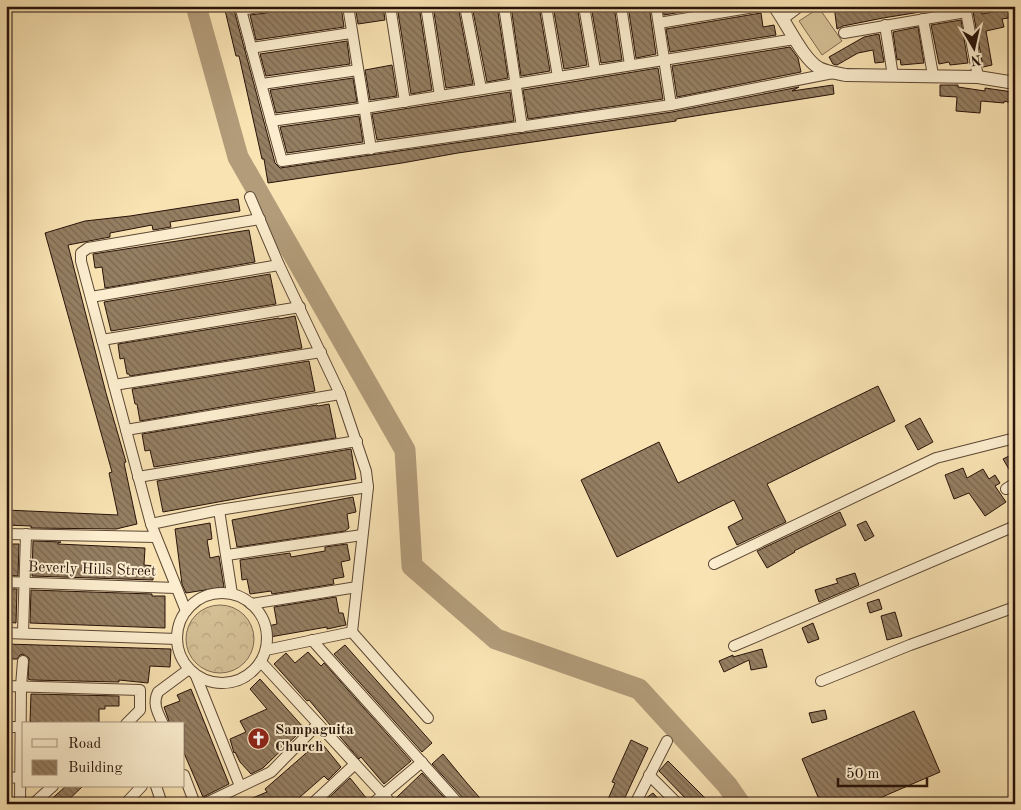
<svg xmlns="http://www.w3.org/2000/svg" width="1021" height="810" font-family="'Old Standard TT',serif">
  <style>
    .park { fill: url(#park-crowns); stroke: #7e6a50 }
    .pitch { fill: #d5c096; stroke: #7e6a50 }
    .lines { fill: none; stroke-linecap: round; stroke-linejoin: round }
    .river { stroke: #b29c7a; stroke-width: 21 }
    .building { fill: url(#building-back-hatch); stroke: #28130a }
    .minor-casing { stroke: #5c4734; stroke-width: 12 }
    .tertiary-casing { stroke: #5c4734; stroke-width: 14 }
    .minor { stroke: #fbedce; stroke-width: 10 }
    .tertiary { stroke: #fbedce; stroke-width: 12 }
    .labels { text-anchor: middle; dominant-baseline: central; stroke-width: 4; stroke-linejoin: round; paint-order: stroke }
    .street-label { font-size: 15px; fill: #28130a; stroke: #fbedce }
    .poi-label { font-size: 15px; font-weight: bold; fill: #28130a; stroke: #fbedce; text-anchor: start }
  </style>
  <defs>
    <pattern id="park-crowns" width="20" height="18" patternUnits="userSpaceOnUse" patternTransform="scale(1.25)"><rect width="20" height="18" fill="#d5c096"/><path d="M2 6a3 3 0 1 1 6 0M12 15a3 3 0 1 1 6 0" fill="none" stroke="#b7a480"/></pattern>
    <pattern id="building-back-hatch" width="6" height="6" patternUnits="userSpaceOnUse" patternTransform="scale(1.25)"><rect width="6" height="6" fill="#957f62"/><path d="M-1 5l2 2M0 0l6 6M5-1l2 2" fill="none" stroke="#7a674f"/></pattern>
  </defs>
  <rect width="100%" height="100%" fill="#f9e3b3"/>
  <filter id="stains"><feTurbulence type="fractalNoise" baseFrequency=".004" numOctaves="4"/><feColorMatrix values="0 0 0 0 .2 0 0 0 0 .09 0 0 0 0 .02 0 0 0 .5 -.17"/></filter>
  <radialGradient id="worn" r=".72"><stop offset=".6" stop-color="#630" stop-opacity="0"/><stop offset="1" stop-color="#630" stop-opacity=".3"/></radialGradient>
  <circle class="park" cx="220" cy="639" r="34"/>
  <path class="pitch" d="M819,8l23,33 -20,14 -23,-34z"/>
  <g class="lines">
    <path class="river" d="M196,6l42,151 167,293 7,116 84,73 143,50 88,96 13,19"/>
  </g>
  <g class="building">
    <path d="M224,6h9l42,157 5,5 392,-56 127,-25 -7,4 41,-6 1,9 -158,25v2l-218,32 -56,10 -134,20 -4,-24h-2l-23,-103h-3z"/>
    <path d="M271,6h10v5l27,-5h33l3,21 -88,13 -6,-25 16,-2 3,-2z"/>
    <path d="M355,6h28l2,14 -27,4z"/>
    <path d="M397,6h22l13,84 -21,4z"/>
    <path d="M433,6h25l15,78 -27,4z"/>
    <path d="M472,6h25l11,72 -21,4z"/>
    <path d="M511,6h28l11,65 -29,5z"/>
    <path d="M553,6h24l10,59 -23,4z"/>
    <path d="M591,6h23l8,54 -21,3z"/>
    <path d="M628,6h21l7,48 -20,4z"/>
    <path d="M663,6h54l-53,9z"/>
    <path d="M834,6h124l-75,12 -40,8 -6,3z"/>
    <path d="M972,6h9l1,8 33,-6v9l-13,2 2,8 -18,4 6,34 -9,2z"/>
    <path d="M761,13l2,14 11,-2 2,10 -106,17 -4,-23z"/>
    <path d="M961,20l7,43 -18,2 -1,-3 -10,2 -8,-39z"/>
    <path d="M918,27l6,36 -23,2 -1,-6 -3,1 -4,-28z"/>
    <path d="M879,34l5,28 -9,1 -2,-13 -15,3 -21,12 -4,-1 -4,-7 35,-20z"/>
    <path d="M347,41l3,23 -84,12 -6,-22z"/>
    <path d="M790,47l8,11 3,14 -124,25 -5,-31z"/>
    <path d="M392,65l5,31 -27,4 -5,-30z"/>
    <path d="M658,68l5,31 -135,20 -5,-29z"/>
    <path d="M353,78l4,24 -81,11 -6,-23z"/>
    <path d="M940,85h18v2l27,4v-3l21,3 9,2v11l-11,-3v2l-23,-2 -1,12 -24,-2 1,-14 -17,-1z"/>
    <path d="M510,92l4,29 -137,19 -5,-26z"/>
    <path d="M359,116l4,26 -76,11 -7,-26z"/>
    <path d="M238,199l2,12 -70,11 1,5 -18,3 -1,-5 -42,8v4l-42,8 38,148 20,69 -2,1 13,61 -21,5 -85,-1v-2l-25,-1v-15l112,5 -9,-42 3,-1 -67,-239 40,-12 45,-5z"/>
    <path d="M249,230l6,32 -150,26 -3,-21 -7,1 -2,-14z"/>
    <path d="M270,274l6,30 -165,27 -7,-29z"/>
    <path d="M295,316l7,32 -172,28 -1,-2h-2l-3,-16 -4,1 -2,-15 161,-26v1z"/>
    <path d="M309,361l6,30 -175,30 -3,-17h-2l-3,-15z"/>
    <path d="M878,386l17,35 -128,63 19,38 -49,23 -9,-18 15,-8 -9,-19 -117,57 -36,-77 78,-38 19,41z"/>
    <path d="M329,404l7,34 -182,29 -4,-17 -5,1 -3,-17 175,-29 1,1z"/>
    <path d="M920,418l13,24 -15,8 -13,-24z"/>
    <path d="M351,449l5,30 -88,14 -105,19 -6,-31z"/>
    <path d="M1015,453v23h-2l-10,-17z"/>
    <path d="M963,468l4,10 16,-9 6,10 6,-4 5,8 -5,3 11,16 -21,14 -16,-23 -15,6 -9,-24z"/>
    <path d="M353,497l3,15 -9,2 2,14 -4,3 -108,16 -5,-27z"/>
    <path d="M840,512l6,13 -52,26 1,1 -28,16 -10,-17z"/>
    <path d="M866,521l8,15 -9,5 -8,-16z"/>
    <path d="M210,523l2,16 -5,1 3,18 9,-2 5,31 -38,6 -4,-9 -7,-55z"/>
    <path d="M33,541l28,1 -3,1v1l87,4 -1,17 10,1 -1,14 -121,-4z"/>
    <path d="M6,544h13l-1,32 -12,-1z"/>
    <path d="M347,544l3,16 -9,2 3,15 -11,2 1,5 -62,10 -1,-3 -21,3 -3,-15 -5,1 -2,-20 50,-7 1,4 34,-6v-4z"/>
    <path d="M855,573l4,12 -40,17 -4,-12 23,-7 -2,-4z"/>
    <path d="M6,589h11l-1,34 -10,-1z"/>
    <path d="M31,590l121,4v2h13v32l-135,-5z"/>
    <path d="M336,597l3,16h4l3,12 -19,4v-2l-57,10 -2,-11 9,-2 -3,-17z"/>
    <path d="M879,599l3,10 -12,4 -3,-10z"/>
    <path d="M895,612l7,24 -15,4 -6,-24z"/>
    <path d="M813,623l6,16 -11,4 -6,-15z"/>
    <path d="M6,644l165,5 -1,18 -20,-1 -2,17 -29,-3v2l-88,-2 -3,-1 1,-21 -6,-4 -3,1 -3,4h-11z"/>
    <path d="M345,645l87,98 -10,9 -88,-98z"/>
    <path d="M762,649l5,18 -16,3 -2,-10 -25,12 -5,-11 14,-6v2z"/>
    <path d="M308,652l13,14 3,-3 87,98 -27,23 -23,-27 -2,2 -7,-8 -43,-51 -2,1 -33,-37 12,-11 9,10z"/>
    <path d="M260,679l44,49 -41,40 -12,6 -11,-12 -5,-10 -1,1 -4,-14 16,-7 -6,-11 27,-12 -17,-20z"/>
    <path d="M191,689l38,95 -26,13 -19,-44v-29h-14l-6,-17 16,-6 -3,-6z"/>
    <path d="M31,694l88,2v10h-14v3h-6v15l-69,-2z"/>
    <path d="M825,710l2,9 -15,4 -3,-10z"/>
    <path d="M914,711l26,61 -74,32h-45l-19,-45z"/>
    <path d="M631,740l17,8 -26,56h-16l9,-21 -3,-1z"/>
    <path d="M320,741l21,26 -13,13 -4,-4 -32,28h-54l29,-12 -2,-3z"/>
    <path d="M443,754l23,28 19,22h-19l-2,-5 -32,-35z"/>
    <path d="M668,761l43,43h-20l-32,-33z"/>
    <path d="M422,773l28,31h-49l-3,-4 -2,-2z"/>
    <path d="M350,778l17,21 -2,5h-43z"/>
    <path d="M66,786h17l-19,18h-18z"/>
    <path d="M653,793l10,11h-20l2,-5z"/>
    <path d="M233,798l5,6h-18z"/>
  </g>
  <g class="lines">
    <defs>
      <g id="minor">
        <path d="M240,6l42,155 389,-56 162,-32"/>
        <path d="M348,6l23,143"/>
        <path d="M390,6l15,96"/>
        <path d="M426,6l14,90"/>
        <path d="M465,6l16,83"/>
        <path d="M504,6l18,121"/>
        <path d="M546,6l12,71"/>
        <path d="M584,6l11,64"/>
        <path d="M621,6l9,59"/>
        <path d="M656,6l15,99"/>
        <path d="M965,6l13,71"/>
        <path d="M241,10l23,-4"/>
        <path d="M783,19l17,-13"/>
        <path d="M923,19l10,56"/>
        <path d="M659,23l101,-17"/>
        <path d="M885,25l8,51"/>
        <path d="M844,33l122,-21"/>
        <path d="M251,48l100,-15"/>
        <path d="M262,84l96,-14"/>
        <path d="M271,121l94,-13 430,-69"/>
        <path d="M250,197l29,68 61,129 26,77 2,16 -16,145 -86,18"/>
        <path d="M91,297l188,-32"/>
        <path d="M102,340l198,-33"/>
        <path d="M114,385l207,-33"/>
        <path d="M126,430l214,-36"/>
        <path d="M138,477l219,-36"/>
        <path d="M1006,489l9,-6"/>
        <path d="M219,510l13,84"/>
        <path d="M151,524l68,-14 149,-23"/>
        <path d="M6,534l150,3"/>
        <path d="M227,555l135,-20"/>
        <path d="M714,564l222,-106 79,-20"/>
        <path d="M6,582l170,6"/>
        <circle cx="222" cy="638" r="45"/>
        <path d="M251,604l106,-17"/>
        <path d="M186,611l-35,-87 -70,-263v-8l7,-5 172,-29"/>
        <path d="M352,632l76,86"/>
        <path d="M6,633l171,6"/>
        <path d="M23,633l3,-99"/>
        <path d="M312,640l147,164"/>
        <path d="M734,646l281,-120"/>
        <path d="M261,662l131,142"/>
        <path d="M196,676l44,110"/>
        <path d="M821,681l89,-36 105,-38"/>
        <path d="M6,686l134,4v20l-14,14"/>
        <path d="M163,724c-5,-11 -11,-20 -5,-32l31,-23"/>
        <path d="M6,727h18"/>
        <path d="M184,775l11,29"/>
        <path d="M649,775l29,29"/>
        <path d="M6,777l14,1"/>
        <path d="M156,786l6,18"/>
        <path d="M20,804l1,-118 2,-25"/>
        <path d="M33,804l20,-18"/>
        <path d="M125,804l17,-18"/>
        <path d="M204,804l67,-32 47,-48"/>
        <path d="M312,804l43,-40"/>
        <path d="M372,804l50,-42"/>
        <path d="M635,804l32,-63"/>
      </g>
      <path id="tertiary" d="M774,6c13,17 28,52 45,62 8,4 17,5 27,7l132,2 37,6"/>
    </defs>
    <use href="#minor" class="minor-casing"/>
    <use href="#tertiary" class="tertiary-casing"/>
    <use href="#minor" class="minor"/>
    <use href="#tertiary" class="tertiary"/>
  </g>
  <defs>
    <symbol id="church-disc" viewBox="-11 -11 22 22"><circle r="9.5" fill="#8f2418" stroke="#fbedce"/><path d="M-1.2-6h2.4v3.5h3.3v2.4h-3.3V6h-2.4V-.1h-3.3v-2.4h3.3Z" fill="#fff"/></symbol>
  </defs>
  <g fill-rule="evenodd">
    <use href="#church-disc" x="246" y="726" width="25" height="25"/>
  </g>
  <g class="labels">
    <g class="street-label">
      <text transform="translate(92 570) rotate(2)">Beverly Hills Street</text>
    </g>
    <g class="poi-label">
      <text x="275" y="730">Sampaguita<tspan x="275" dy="17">Church</tspan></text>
    </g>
  </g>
  <rect width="1021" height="810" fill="none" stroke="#f9e3b3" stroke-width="25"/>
  <rect x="8" y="8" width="1006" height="795" fill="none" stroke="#28130a" stroke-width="2.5"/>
  <rect x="12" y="12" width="996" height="785" fill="none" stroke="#28130a"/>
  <rect x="22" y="722" width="162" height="65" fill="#fbedce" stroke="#a79680"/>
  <rect x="32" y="739" width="25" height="8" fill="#fbedce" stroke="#a79680"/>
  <text x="68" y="748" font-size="15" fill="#28130a">Road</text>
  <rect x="32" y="760" width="25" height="15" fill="url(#building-back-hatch)" stroke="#a79680"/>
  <text x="68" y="772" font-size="15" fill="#28130a">Building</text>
  <g transform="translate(974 48) rotate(171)" stroke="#fbedce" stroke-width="4" paint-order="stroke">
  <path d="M0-4L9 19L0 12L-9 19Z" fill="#28130a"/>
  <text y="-8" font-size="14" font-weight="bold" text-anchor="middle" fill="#28130a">N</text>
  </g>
  <path d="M838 778v8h89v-8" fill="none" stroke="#28130a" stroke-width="2.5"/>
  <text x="846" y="778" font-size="15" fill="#28130a" stroke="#fbedce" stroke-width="4" paint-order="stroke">50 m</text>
  <rect width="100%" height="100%" filter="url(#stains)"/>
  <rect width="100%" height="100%" fill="url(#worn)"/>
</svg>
